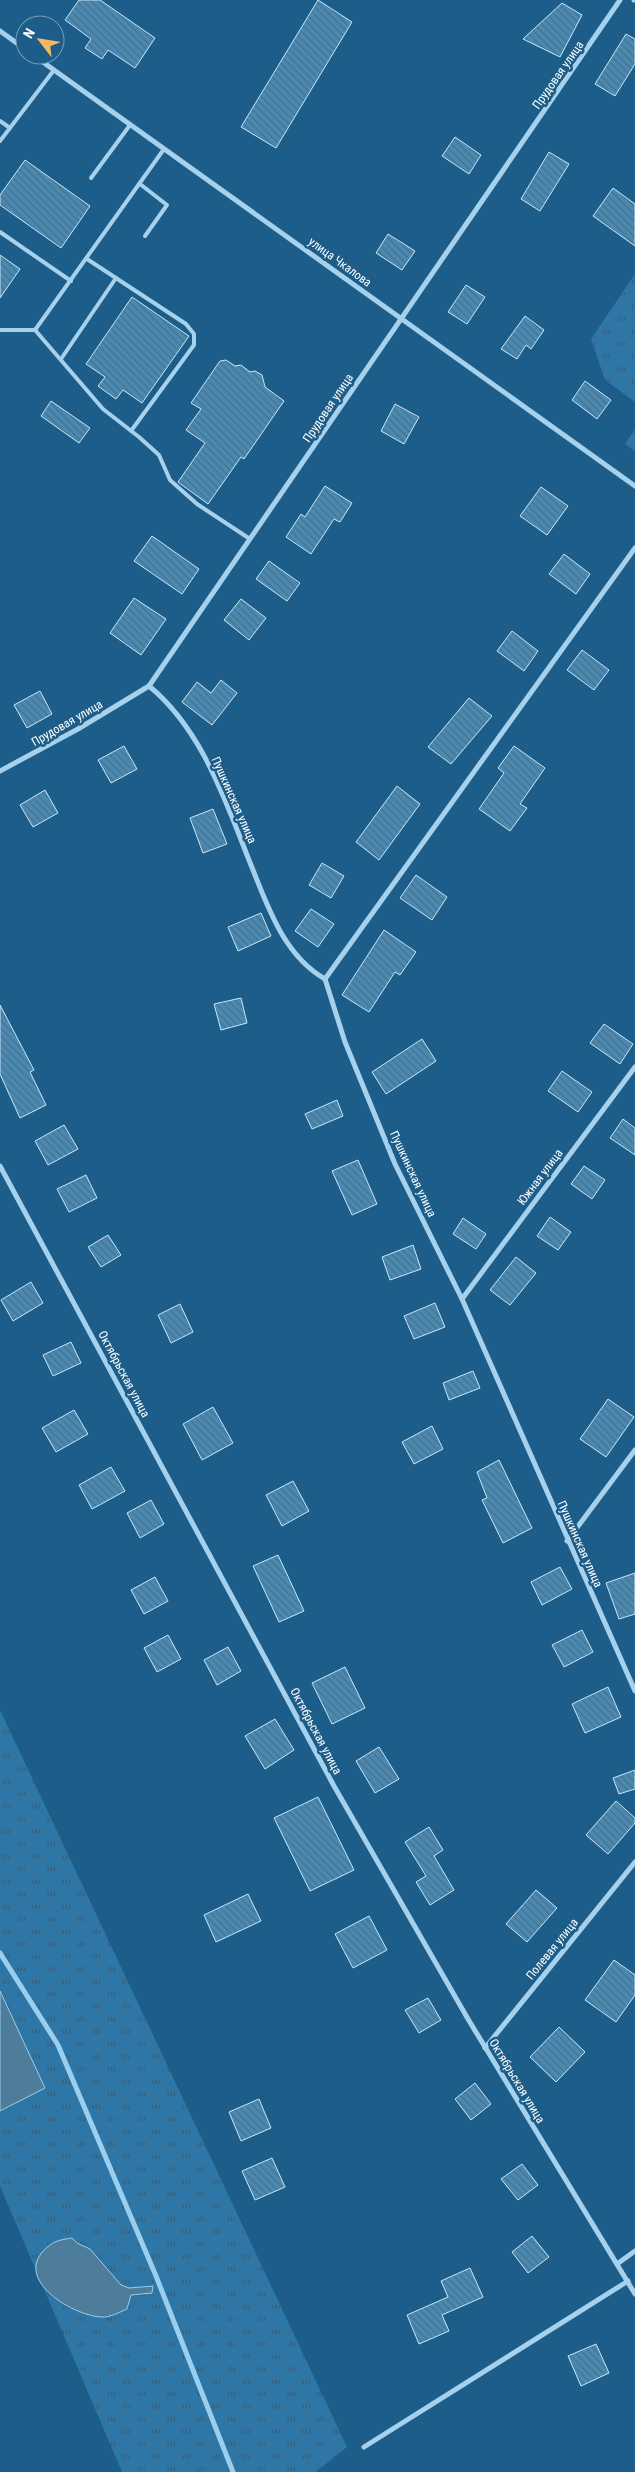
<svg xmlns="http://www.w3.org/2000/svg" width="635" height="2472" font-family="'Roboto Condensed',sans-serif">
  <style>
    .grass { fill: url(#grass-tufts) }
    .water { fill: #4e7d9b; stroke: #99ceee }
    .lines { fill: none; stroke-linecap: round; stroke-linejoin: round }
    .stream { stroke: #99ceee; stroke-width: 5 }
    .building { fill: url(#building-back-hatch); stroke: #cbe7f9 }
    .lane { stroke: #a6d1ec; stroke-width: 4 }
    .street { stroke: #a6d1ec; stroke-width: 5 }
    .labels { text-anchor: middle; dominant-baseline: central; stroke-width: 5; stroke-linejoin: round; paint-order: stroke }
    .street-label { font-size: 12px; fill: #fff; stroke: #1c5d89 }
  </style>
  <defs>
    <pattern id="grass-tufts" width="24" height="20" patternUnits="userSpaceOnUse" patternTransform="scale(1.25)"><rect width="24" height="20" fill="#2d76a5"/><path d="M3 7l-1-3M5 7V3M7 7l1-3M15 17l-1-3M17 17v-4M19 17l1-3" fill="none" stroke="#3e5f74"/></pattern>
    <pattern id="building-back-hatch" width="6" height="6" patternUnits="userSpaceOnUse" patternTransform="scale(1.25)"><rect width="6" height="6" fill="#4989b2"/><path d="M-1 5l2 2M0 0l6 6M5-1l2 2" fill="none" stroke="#4a7189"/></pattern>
  </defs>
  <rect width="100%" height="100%" fill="#1c5d89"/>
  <g class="grass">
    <path d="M635,274v128l-30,-22 -14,-41z"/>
    <path d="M635,429v22l-10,-7z"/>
    <path d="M0,1710l347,737 -31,25h-194l-122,-286z"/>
  </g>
  <g class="water">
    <path d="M0,1991l45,97 -45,23z"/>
    <path d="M72,2238l5,5 13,6 31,36 8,3 24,-2 -1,7 -21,2 -4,14c-7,3 -18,9 -26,8 -31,-2 -93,-41 -51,-72 6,-5 16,-6 22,-7z"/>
  </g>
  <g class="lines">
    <path class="stream" d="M0,1953l58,92 98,231 77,196"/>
  </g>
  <g class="building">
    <path d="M79,0h21l55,38 -20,30 -27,-18 -6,9 -17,-11 6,-9 -26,-19z"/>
    <path d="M318,0l34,22 -76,126 -35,-21z"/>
    <path d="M562,3l20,12 -22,42 -37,-18z"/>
    <path d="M626,34l9,5v25l-20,32 -20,-12z"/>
    <path d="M455,137l26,18 -12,19 -27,-18z"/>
    <path d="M549,152l20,12 -29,47 -19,-12z"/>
    <path d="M25,160l65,46 -29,42 -61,-43v-10z"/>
    <path d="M613,188l22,16v42l-42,-30z"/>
    <path d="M388,234l27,17 -13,19 -26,-17z"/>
    <path d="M0,255l20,14 -20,29z"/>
    <path d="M466,285l19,12 -18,27 -19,-12z"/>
    <path d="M132,297l57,39 -47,67 -19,-13 -7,9 -18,-13 7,-9 -19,-13z"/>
    <path d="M525,316l19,14 -13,19 -5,-4 -9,14 -16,-10z"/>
    <path d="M226,360l9,6 6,-1 9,7 5,-1 7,4 3,12 19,14 -40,58 -3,-2 -33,47 -30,-22 27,-39 -19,-13 15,-21 -10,-6 29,-42z"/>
    <path d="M585,381l26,19 -14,19 -25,-19z"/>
    <path d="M51,401l39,27 -11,15 -38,-27z"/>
    <path d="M395,404l24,13 -15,27 -23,-13z"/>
    <path d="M325,486l27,17 -12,19 -6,-3 -23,35 -25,-17 15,-23 4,3z"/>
    <path d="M541,487l27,19 -21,29 -27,-19z"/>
    <path d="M152,536l47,33 -17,25 -48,-33z"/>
    <path d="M564,554l26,20 -14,20 -27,-20z"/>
    <path d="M269,561l31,22 -13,18 -31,-22z"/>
    <path d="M134,598l32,21 -25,36 -31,-22z"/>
    <path d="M241,599l25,19 -17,22 -25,-20z"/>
    <path d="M512,631l26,20 -14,20 -27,-20z"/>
    <path d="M582,650l27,20 -15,20 -27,-20z"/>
    <path d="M221,680l16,13 -25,32 -30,-23 15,-20 14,11z"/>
    <path d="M40,691l12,23 -25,14 -13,-23z"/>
    <path d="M469,698l23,18 -41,48 -23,-17z"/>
    <path d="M124,746l13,23 -26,14 -13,-23z"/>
    <path d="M514,746l31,22 -25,36 7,4 -17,23 -31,-22 25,-36 -6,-5z"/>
    <path d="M397,786l23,18 -41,56 -23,-18z"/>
    <path d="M45,790l13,23 -25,14 -13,-22z"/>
    <path d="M213,809l14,35 -24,9 -13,-35z"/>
    <path d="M322,863l22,13 -13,22 -22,-13z"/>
    <path d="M416,875l31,22 -15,23 -32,-22z"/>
    <path d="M311,909l23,15 -16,23 -23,-16z"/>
    <path d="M261,913l10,23 -33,15 -10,-24z"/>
    <path d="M384,930l32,22 -16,23 -5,-3 -26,40 -27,-17z"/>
    <path d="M241,998l6,25 -26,7 -7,-26z"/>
    <path d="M0,1005l34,65 -4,2 16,33 -26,13 -20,-44z"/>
    <path d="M604,1024l29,20 -13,20 -30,-21z"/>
    <path d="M422,1039l14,22 -50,33 -14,-22z"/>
    <path d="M562,1071l30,21 -14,20 -30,-21z"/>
    <path d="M337,1100l6,16 -31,13 -7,-15z"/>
    <path d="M623,1119l12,9v27l-25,-17z"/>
    <path d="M64,1125l14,24 -30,16 -13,-24z"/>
    <path d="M358,1160l19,44 -25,11 -20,-44z"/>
    <path d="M584,1166l21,14 -13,19 -21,-15z"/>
    <path d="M86,1175l11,23 -28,14 -12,-23z"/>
    <path d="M550,1217l21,15 -13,18 -21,-14z"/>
    <path d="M463,1218l23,16 -10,15 -23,-15z"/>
    <path d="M108,1235l13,20 -20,12 -13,-20z"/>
    <path d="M413,1245l8,24 -31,11 -8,-23z"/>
    <path d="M516,1257l20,16 -26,32 -20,-15z"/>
    <path d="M31,1282l12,21 -30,18 -12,-21z"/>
    <path d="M435,1303l10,24 -31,12 -10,-23z"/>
    <path d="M180,1304l13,28 -22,11 -13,-28z"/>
    <path d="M71,1342l10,21 -28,13 -10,-21z"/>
    <path d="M473,1371l7,17 -31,12 -6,-17z"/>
    <path d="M608,1399l26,18 -28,40 -26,-18z"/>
    <path d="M213,1407l20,36 -31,17 -19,-36z"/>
    <path d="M74,1410l14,24 -32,18 -14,-24z"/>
    <path d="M432,1426l11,23 -29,15 -12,-22z"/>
    <path d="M499,1460l33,68 -29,15 -21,-43 5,-2 -10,-26z"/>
    <path d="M111,1467l14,24 -33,18 -13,-24z"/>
    <path d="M293,1481l16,30 -27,15 -16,-31z"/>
    <path d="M151,1500l13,24 -24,14 -13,-25z"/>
    <path d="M278,1555l26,56 -25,11 -26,-56z"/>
    <path d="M560,1567l12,22 -30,16 -11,-23z"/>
    <path d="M635,1573v41l-16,5 -13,-36z"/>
    <path d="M155,1577l13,24 -24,13 -13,-24z"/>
    <path d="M582,1630l11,22 -29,15 -12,-22z"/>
    <path d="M168,1635l13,24 -24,13 -13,-24z"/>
    <path d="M228,1647l13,24 -24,14 -13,-25z"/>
    <path d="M345,1667l20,41 -33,16 -20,-41z"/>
    <path d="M608,1687l13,30 -36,16 -13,-29z"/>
    <path d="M275,1719l19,31 -29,19 -20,-33z"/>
    <path d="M379,1747l20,32 -24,14 -19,-32z"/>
    <path d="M635,1770v19l-16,5 -6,-16z"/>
    <path d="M318,1797l36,73 -44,21 -36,-73z"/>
    <path d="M616,1801l19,17v5l-27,31 -22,-19z"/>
    <path d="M429,1827l14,23 -9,6 20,34 -24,15 -14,-23 10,-6 -21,-34z"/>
    <path d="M536,1890l21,18 -30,34 -21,-18z"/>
    <path d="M248,1894l13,27 -45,21 -12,-27z"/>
    <path d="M369,1916l18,34 -34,18 -18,-34z"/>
    <path d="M614,1960l21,15v20l-19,27 -31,-22z"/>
    <path d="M428,1998l13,22 -22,13 -14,-23z"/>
    <path d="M559,2027l26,25 -29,30 -26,-25z"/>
    <path d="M475,2083l16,21 -20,16 -16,-21z"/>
    <path d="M259,2099l12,29 -30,13 -12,-29z"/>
    <path d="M272,2158l13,29 -30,13 -13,-29z"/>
    <path d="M522,2164l16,21 -20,15 -17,-21z"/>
    <path d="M532,2236l17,21 -21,16 -16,-21z"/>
    <path d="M470,2268l13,29 -41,18 7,16 -30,13 -12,-29 41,-18 -7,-16z"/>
    <path d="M596,2344l13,29 -28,13 -13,-30z"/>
  </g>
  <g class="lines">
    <g class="lane">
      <path d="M0,121l10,7"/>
      <path d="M0,141l54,-71"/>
      <path d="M91,178l39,-53"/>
      <path d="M140,184l27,21 -22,31"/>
      <path d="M0,232l71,49"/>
      <path d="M87,259l99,65 8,10v11l-63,86"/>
      <path d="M0,330h35l129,-181"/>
      <path d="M35,330l68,79 36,28 20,18 11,25 27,24 53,35"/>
      <path d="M61,359l55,-81"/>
    </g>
    <g class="street">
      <path d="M634,0h1"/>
      <path d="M0,31l25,18"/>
      <path d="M33,55l602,431"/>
      <path d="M149,686c55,45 78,120 104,184 16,40 32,86 72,109l20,63 50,122 67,135 173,392"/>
      <path d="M0,771l78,-42 71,-43 471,-686"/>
      <path d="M325,979l310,-431"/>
      <path d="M0,1166l334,620 134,233 167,275"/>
      <path d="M462,1299l173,-232"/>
      <path d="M567,1541l68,-91"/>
      <path d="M485,2048l150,-186"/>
      <path d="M617,2264l18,-13"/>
      <path d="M364,2447l264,-166"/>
    </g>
  </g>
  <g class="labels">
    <g class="street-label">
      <text transform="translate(558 75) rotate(-55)">Прудовая улица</text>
      <text transform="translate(340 262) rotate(36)">улица Чкалова</text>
      <text transform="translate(328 408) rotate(-56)">Прудовая улица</text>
      <text transform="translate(67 723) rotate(-30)">Прудовая улица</text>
      <text transform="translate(234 800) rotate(66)">Пушкинская улица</text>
      <text transform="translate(413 1174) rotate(65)">Пушкинская улица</text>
      <text transform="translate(540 1177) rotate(-53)">Южная улица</text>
      <text transform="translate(124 1374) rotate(62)">Октябрьская улица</text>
      <text transform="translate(580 1544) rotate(66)">Пушкинская улица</text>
      <text transform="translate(316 1731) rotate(62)">Октябрьская улица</text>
      <text transform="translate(552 1949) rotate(-51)">Полевая улица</text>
      <text transform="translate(517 2081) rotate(59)">Октябрьская улица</text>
    </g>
  </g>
  <g transform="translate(40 40) rotate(301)"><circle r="24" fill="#1c5d89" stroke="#779eb8"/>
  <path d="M0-4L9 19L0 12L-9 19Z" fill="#fcb764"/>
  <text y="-8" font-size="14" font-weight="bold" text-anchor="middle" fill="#ffffff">N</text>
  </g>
</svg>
